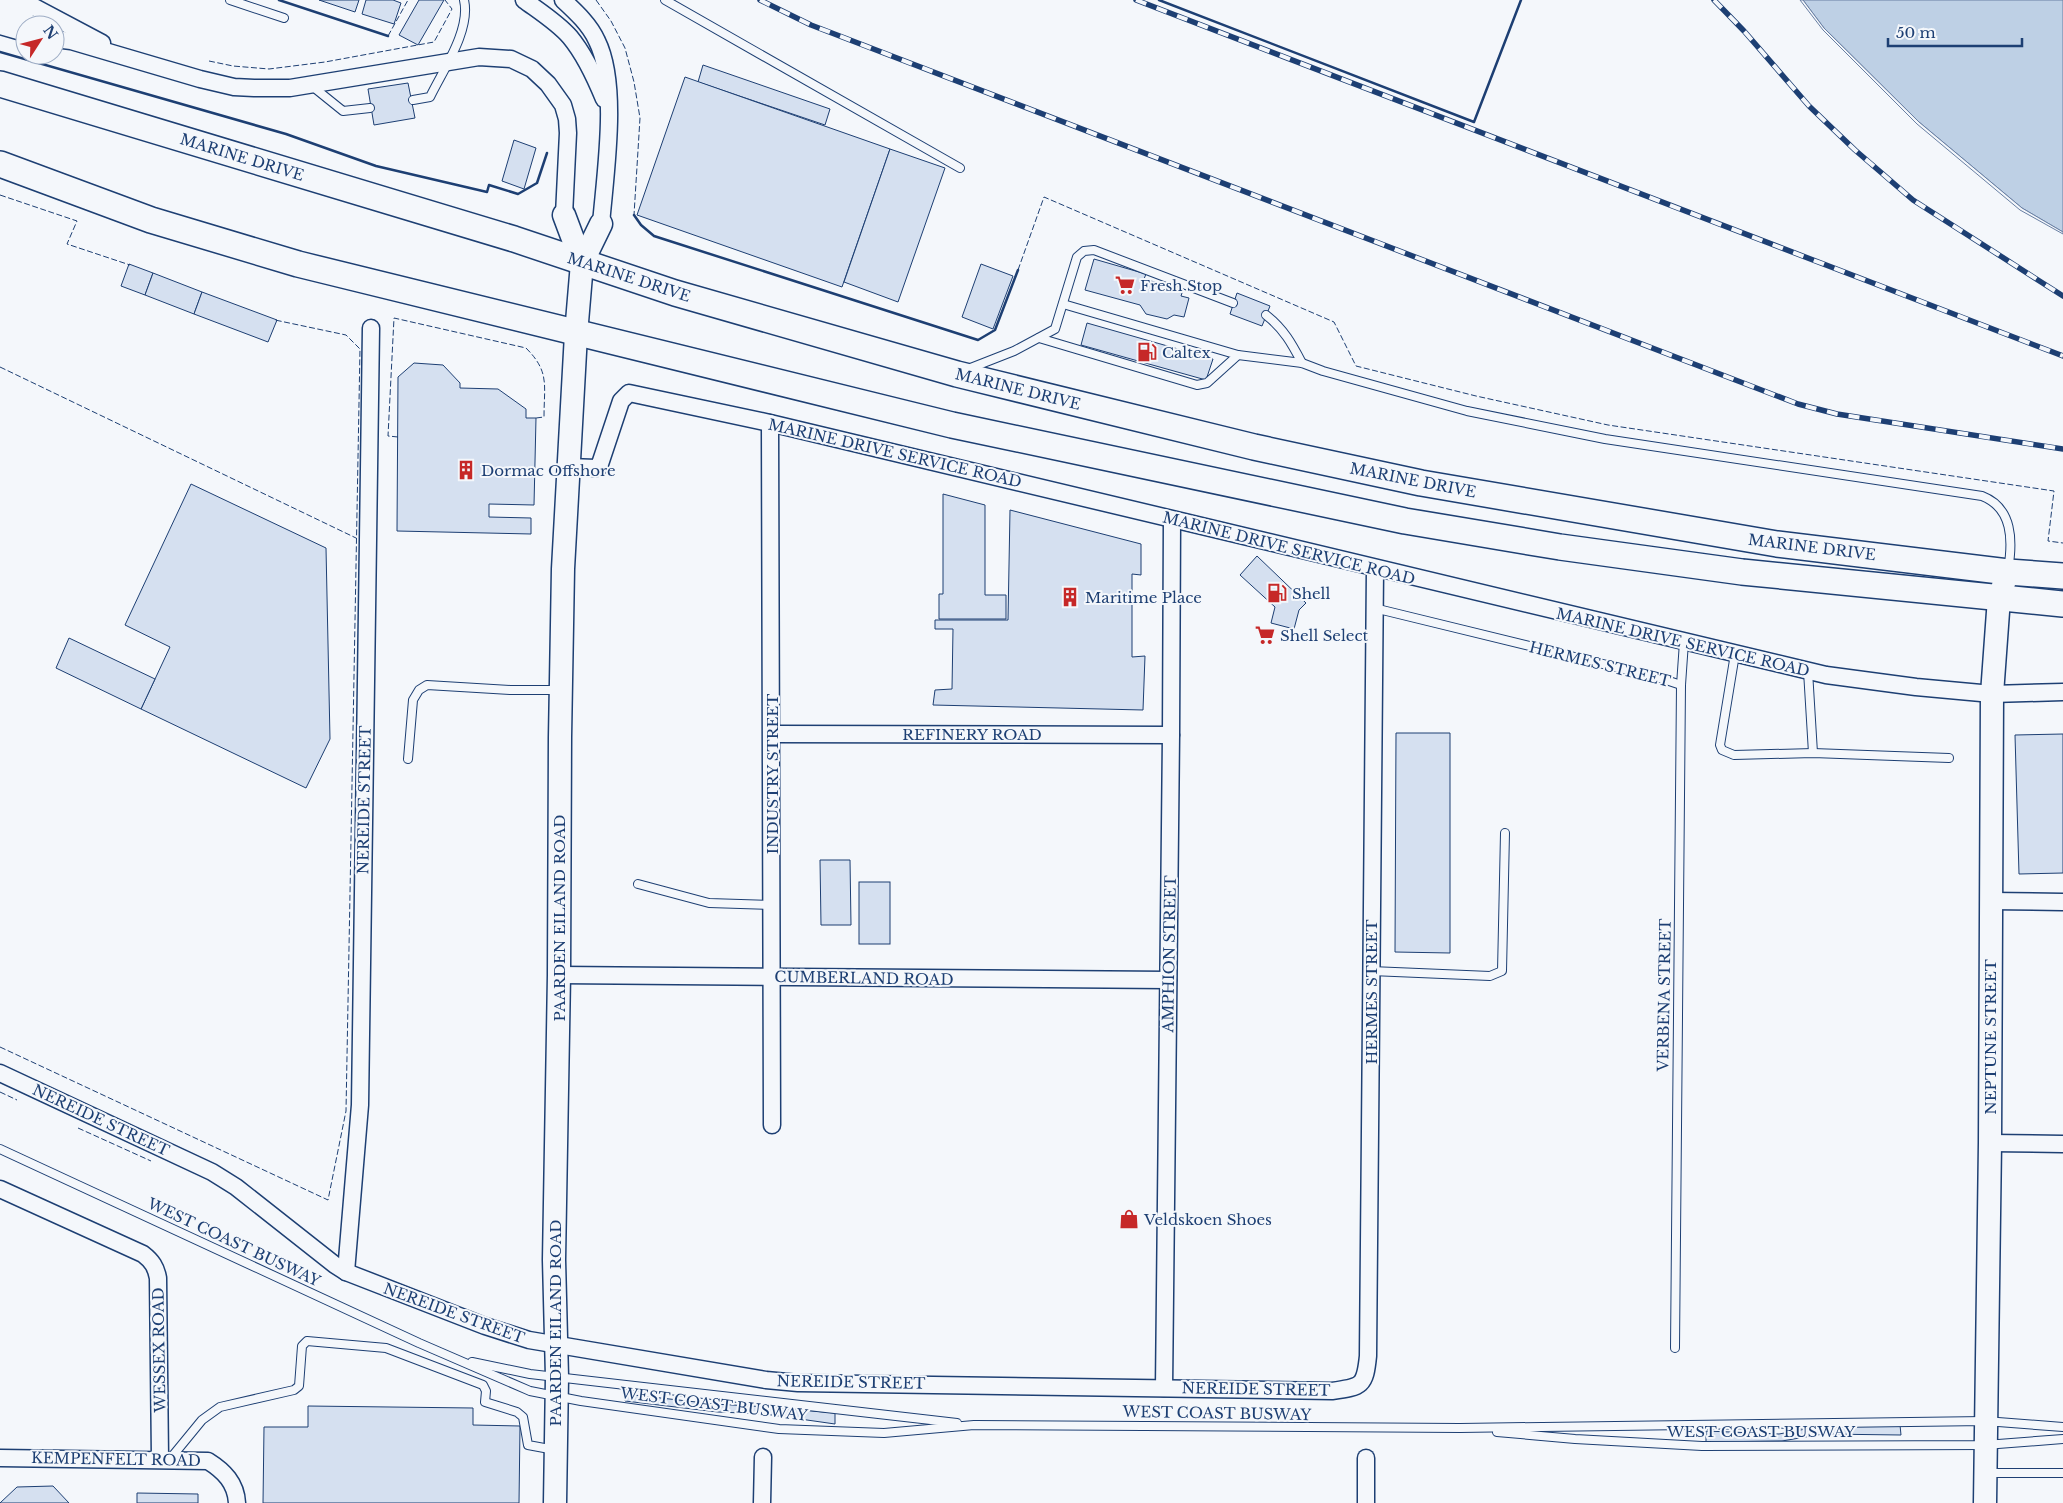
<svg xmlns="http://www.w3.org/2000/svg" width="2063" height="1503" font-family="'Libre Baskerville',serif">
  <style>
    .water { fill: #bed0e5; stroke: #687fa3 }
    .pier { fill: #f4f7fb; stroke: #687fa3 }
    .building { fill: #d5e0f0; stroke: #1d3f73 }
    .lines { fill: none; stroke-linecap: round; stroke-linejoin: round }
    .lane-casing { stroke: #1d3f73; stroke-width: 10 }
    .street-casing { stroke: #1d3f73; stroke-width: 19 }
    .secondary-casing { stroke: #1d3f73; stroke-width: 25 }
    .primary-casing { stroke: #1d3f73; stroke-width: 28 }
    .lane { stroke: #f4f7fb; stroke-width: 8 }
    .street { stroke: #f4f7fb; stroke-width: 16 }
    .secondary { stroke: #f4f7fb; stroke-width: 22 }
    .primary { stroke: #f4f7fb; stroke-width: 25 }
    .rail-casing { stroke: #1d3f73; stroke-width: 5.5 }
    .rail { stroke: #f4f7fb; stroke-width: 4; stroke-dasharray: 11; stroke-linecap: butt }
    .fence { stroke: #1d3f73; stroke-width: 1; stroke-dasharray: 6 2.5; stroke-linecap: butt }
    .wall { stroke: #1d3f73; stroke-width: 2.5 }
    .labels { text-anchor: middle; dominant-baseline: central; stroke-width: 4; stroke-linejoin: round; paint-order: stroke }
    .street-label { font-size: 15px; fill: #1d3f73; stroke: #f4f7fb }
    .poi-label { font-size: 15px; fill: #1d3f73; stroke: #f4f7fb; text-anchor: start }
  </style>
  <rect width="100%" height="100%" fill="#f4f7fb"/>
  <path class="water" d="M1803,0h260v232l-41,-24 -103,-86 -95,-94z"/>
  <path class="pier" d="M1800,0h3l21,28 95,94 103,86 41,24v2l-43,-24 -103,-86 -94,-94z"/>
  <g class="building">
    <path d="M319,0h40l-4,12z"/>
    <path d="M366,0h27l8,3 -7,21 -32,-10z"/>
    <path d="M419,0h25l-26,45 -19,-10z"/>
    <path d="M703,65l127,44 -5,16 -127,-43z"/>
    <path d="M685,77l205,72 -48,138 -205,-72z"/>
    <path d="M408,83l7,35 -41,7 -6,-36z"/>
    <path d="M514,140l22,8 -12,41 -22,-8z"/>
    <path d="M890,149l55,19 -47,134 -54,-20z"/>
    <path d="M1094,259l52,15 -2,5 39,11 -2,6 8,2 -5,19 -10,-2 -7,4 -21,-5 -6,-9 -55,-15z"/>
    <path d="M129,264l24,9 -8,22 -24,-9z"/>
    <path d="M981,264l32,12 -20,53 -31,-12z"/>
    <path d="M153,273l49,19 -8,22 -49,-19z"/>
    <path d="M202,292l75,28 -9,22 -74,-28z"/>
    <path d="M1237,293l33,13 -8,20 -32,-12z"/>
    <path d="M1087,323l126,36 -7,21 -125,-35z"/>
    <path d="M414,363l29,2 17,18v5l38,1 28,20v9h10l-2,87 -45,-1v13l42,1v16l-134,-3 1,-154z"/>
    <path d="M191,484l135,64 4,191 -24,49 -165,-79 29,-62 -45,-22z"/>
    <path d="M943,494l42,11v90h21v24h-67v-25h4z"/>
    <path d="M1010,510l131,34v31l-9,-1v83l13,-1 -2,54 -210,-5 2,-15 17,-1 1,-60h-18v-9h73z"/>
    <path d="M1257,556l49,47 -7,7 -5,19 -23,-6 4,-16 -35,-32z"/>
    <path d="M69,638l86,41 -14,30 -85,-41z"/>
    <path d="M1396,733h54v220l-55,-1z"/>
    <path d="M2063,734v139l-44,1 -4,-139z"/>
    <path d="M820,860h30l1,65h-30z"/>
    <rect x="859" y="882" width="31" height="62"/>
    <path d="M625,1394l89,10 55,3 66,6v11l-70,-10 -47,-2 -93,-11z"/>
    <path d="M308,1406l165,2v17l47,1 -1,77h-256l1,-76h44z"/>
    <path d="M1900,1425l1,10 -78,-1 -41,7 -76,1v-11l73,3 43,-8z"/>
    <path d="M53,1486l16,17h-69l17,-16z"/>
    <path d="M137,1493l61,1v9h-61z"/>
  </g>
  <g class="lines">
    <defs>
      <g id="lane">
        <path d="M230,0l54,18"/>
        <path d="M665,0l295,168"/>
        <path d="M312,86l31,25 27,-3"/>
        <path d="M413,100l17,-3c13,-27 41,-67 34,-97"/>
        <path d="M1266,315c18,14 26,29 36,48"/>
        <path d="M1039,338l158,47 10,-2 31,-28 -175,-51"/>
        <path d="M1238,355l64,8 21,8 144,40 138,28 377,57c31,12 31,45 26,74"/>
        <path d="M968,369l46,-18 41,-22 22,-72 7,-6 10,-1 139,53"/>
        <path d="M1374,608l286,70 21,7"/>
        <path d="M1735,654l-15,91 2,5 12,5 79,-2 136,5"/>
        <path d="M1808,671l5,82"/>
        <path d="M408,759l5,-59 6,-10 8,-5 83,5h49"/>
        <path d="M638,884l71,19 64,2"/>
        <path d="M1371,971l119,5 12,-5 3,-138"/>
        <path d="M0,1149l419,194 111,48 51,10 198,28 105,4 90,-8 486,3 525,-7 78,6"/>
        <path d="M1675,1348l6,-663 3,-43"/>
        <path d="M472,1362l58,12 427,49"/>
        <path d="M1497,1432l78,7 127,7 283,-1 78,-6"/>
        <path d="M170,1459l32,-39 18,-13 74,-17 5,-4 3,-40 5,-5 79,7 97,37 3,6 -1,11 32,10 6,5 5,28 27,5"/>
        <path d="M1987,1473h76"/>
      </g>
      <g id="street">
        <path d="M5,0l25,8"/>
        <path d="M21,0l81,43"/>
        <path d="M524,0c15,11 34,23 46,37 15,18 25,40 34,62"/>
        <path d="M563,0c13,12 27,25 34,41 22,44 8,134 4,183"/>
        <path d="M0,13l37,12"/>
        <path d="M0,26l25,7"/>
        <path d="M55,39l16,2 129,38 34,8 20,1h36l189,-31 32,2 21,10 16,15 15,21 4,14 1,14 -4,82"/>
        <path d="M770,423l2,702"/>
        <path d="M569,467l27,1 3,-1 22,-66 8,-8 141,30 1056,252 90,12 76,7 71,-2"/>
        <path d="M772,734l399,1"/>
        <path d="M1990,901l73,1"/>
        <path d="M559,975l609,5"/>
        <path d="M0,1073l212,99 24,15 99,78 11,7 139,54 44,14 237,40 32,3 534,8c30,-4 33,-5 36,-35l7,-787"/>
        <path d="M1990,1143l73,1"/>
        <path d="M0,1189l143,65c9,7 13,13 15,24l2,181"/>
        <path d="M346,1272l14,-167 11,-777"/>
        <path d="M1164,1388l7,-653 1,-215"/>
        <path d="M0,1458l208,3c16,10 28,22 29,42"/>
        <path d="M762,1503l1,-46"/>
        <path d="M1366,1503v-45"/>
      </g>
      <g id="secondary">
        <path d="M582,263l19,-39"/>
        <path d="M555,1503l2,-126 -3,-117 5,-285 1,-238 3,-168 13,-235 6,-71 -18,-48"/>
        <path d="M1985,1503l5,-360 2,-449 7,-96 6,-18"/>
      </g>
      <g id="primary">
        <path d="M0,84l514,155 161,54 282,81 297,73 167,36 356,61 231,28 55,4"/>
        <path d="M0,164l151,56 147,44 654,161 453,96 155,26 182,25 321,32"/>
      </g>
    </defs>
    <use href="#lane" class="lane-casing"/>
    <use href="#street" class="street-casing"/>
    <use href="#secondary" class="secondary-casing"/>
    <use href="#primary" class="primary-casing"/>
    <use href="#lane" class="lane"/>
    <use href="#street" class="street"/>
    <use href="#secondary" class="secondary"/>
    <use href="#primary" class="primary"/>
    <defs>
      <g id="rail">
        <path d="M760,0l51,25 987,379 39,10 226,35"/>
        <path d="M1136,0l927,356"/>
        <path d="M1714,0l30,31 65,75 46,44 58,50 150,96"/>
      </g>
    </defs>
    <use href="#rail" class="rail-casing"/>
    <use href="#rail" class="rail"/>
    <g class="fence">
      <path d="M596,0l15,21 14,27 9,34 6,36 -6,97"/>
      <path d="M388,36l20,-36"/>
      <path d="M209,61l24,5 36,3 56,-7 109,-20 18,-33 -7,-9"/>
      <path d="M0,195l77,26 -10,23 63,21"/>
      <path d="M1018,270l26,-73 290,125 22,44 120,30 132,29 446,66 -6,50 15,2"/>
      <path d="M0,367l356,171"/>
      <path d="M398,437l-10,-1 6,-118 132,30c24,24 18,37 18,69l-8,1"/>
      <path d="M0,1047l328,153 18,-89 14,-762 -14,-14 -71,-15"/>
      <path d="M0,1092l17,8"/>
      <path d="M78,1128l73,33"/>
    </g>
    <g class="wall">
      <path d="M279,0l109,36"/>
      <path d="M1159,0l315,122 47,-122"/>
      <path d="M0,52l286,82 90,32 111,26 2,-7 29,9 19,-11 10,-30"/>
      <path d="M634,215l7,10 13,11 324,104 17,-10 23,-60"/>
    </g>
  </g>
  <defs>
    <symbol id="supermarket-bare" viewBox="-9 -9 18 18"><path d="M-6-5.5h2.5l.6 2H6L4.5 2H-2.5L-4.4-4H-6ZM-1.5 3.2a1.3 1.3 0 1 0 .1 0ZM3 3.2a1.3 1.3 0 1 0 .1 0Z" fill="#c62828" stroke="#f4f7fb" stroke-width="2.5" paint-order="stroke"/></symbol>
    <symbol id="fuel-bare" viewBox="-9 -9 18 18"><path d="M-5.5-6h7V0h2V4h1.3V-2.5L3-4.5l.8-.8L6-3V5H2.5V1h-1V6h-7ZM-4.2-4.7v3.2H.2V-4.7Z" fill="#c62828" stroke="#f4f7fb" stroke-width="2.5" paint-order="stroke"/></symbol>
    <symbol id="building-bare" viewBox="-9 -9 18 18"><path d="M-4-6H4V6H1V3H-1V6H-4ZM-2.5-4.3h1.7v1.8h-1.7ZM.8-4.3h1.7v1.8H.8ZM-2.5-1h1.7V.8h-1.7ZM.8-1h1.7V.8H.8Z" fill="#c62828" stroke="#f4f7fb" stroke-width="2.5" paint-order="stroke"/></symbol>
    <symbol id="shop-bare" viewBox="-9 -9 18 18"><path d="M-5-2.5h2.3a2.7 3.5 0 0 1 5.4 0H5L5.5 6h-11ZM-1.5-2.5h3a1.5 2.3 0 0 0-3 0Z" fill="#c62828" stroke="#f4f7fb" stroke-width="2.5" paint-order="stroke"/></symbol>
  </defs>
  <g fill-rule="evenodd">
    <use href="#supermarket-bare" x="1111" y="271" width="28" height="28"/>
    <use href="#fuel-bare" x="1133" y="338" width="28" height="28"/>
    <use href="#building-bare" x="452" y="456" width="28" height="28"/>
    <use href="#fuel-bare" x="1263" y="579" width="28" height="28"/>
    <use href="#building-bare" x="1056" y="583" width="28" height="28"/>
    <use href="#supermarket-bare" x="1251" y="621" width="28" height="28"/>
    <use href="#shop-bare" x="1115" y="1205" width="28" height="28"/>
  </g>
  <g class="labels">
    <g class="street-label">
      <text transform="translate(242 157) rotate(17)">MARINE DRIVE</text>
      <text transform="translate(629 277) rotate(18)">MARINE DRIVE</text>
      <text transform="translate(1018 389) rotate(14)">MARINE DRIVE</text>
      <text transform="translate(895 453) rotate(13)">MARINE DRIVE SERVICE ROAD</text>
      <text transform="translate(1413 480) rotate(11)">MARINE DRIVE</text>
      <text transform="translate(1812 547) rotate(7)">MARINE DRIVE</text>
      <text transform="translate(1289 548) rotate(14)">MARINE DRIVE SERVICE ROAD</text>
      <text transform="translate(1683 642) rotate(13)">MARINE DRIVE SERVICE ROAD</text>
      <text transform="translate(1600 664) rotate(14)">HERMES STREET</text>
      <text x="972" y="734">REFINERY ROAD</text>
      <text transform="translate(772 774) rotate(-90)">INDUSTRY STREET</text>
      <text transform="translate(364 800) rotate(-89)">NEREIDE STREET</text>
      <text transform="translate(559 918) rotate(-90)">PAARDEN EILAND ROAD</text>
      <text transform="translate(1169 954) rotate(-89)">AMPHION STREET</text>
      <text transform="translate(864 978) rotate(1)">CUMBERLAND ROAD</text>
      <text transform="translate(1371 992) rotate(-90)">HERMES STREET</text>
      <text transform="translate(1664 995) rotate(-89)">VERBENA STREET</text>
      <text transform="translate(1990 1037) rotate(-90)">NEPTUNE STREET</text>
      <text transform="translate(101 1120) rotate(25)">NEREIDE STREET</text>
      <text transform="translate(234 1242) rotate(25)">WEST COAST BUSWAY</text>
      <text transform="translate(454 1313) rotate(20)">NEREIDE STREET</text>
      <text transform="translate(555 1323) rotate(-90)">PAARDEN EILAND ROAD</text>
      <text transform="translate(159 1350) rotate(-91)">WESSEX ROAD</text>
      <text transform="translate(851 1382) rotate(1)">NEREIDE STREET</text>
      <text transform="translate(1256 1389) rotate(1)">NEREIDE STREET</text>
      <text transform="translate(714 1404) rotate(7)">WEST COAST BUSWAY</text>
      <text transform="translate(1217 1413) rotate(1)">WEST COAST BUSWAY</text>
      <text x="1761" y="1431">WEST COAST BUSWAY</text>
      <text transform="translate(116 1459) rotate(1)">KEMPENFELT ROAD</text>
    </g>
    <g class="poi-label">
      <text x="1140" y="285">Fresh Stop</text>
      <text x="1162" y="352">Caltex</text>
      <text x="481" y="470">Dormac Offshore</text>
      <text x="1292" y="593">Shell</text>
      <text x="1085" y="597">Maritime Place</text>
      <text x="1280" y="635">Shell Select</text>
      <text x="1144" y="1219">Veldskoen Shoes</text>
    </g>
  </g>
  <g transform="translate(40 40) rotate(54)"><circle r="24" fill="#f4f7fb" stroke="#9eadc5"/>
  <path d="M0-4L9 19L0 12L-9 19Z" fill="#c62828"/>
  <text y="-8" font-size="14" font-weight="bold" text-anchor="middle" fill="#1d3f73">N</text>
  </g>
  <path d="M1888 38v8h134v-8" fill="none" stroke="#1d3f73" stroke-width="2.5"/>
  <text x="1896" y="38" font-size="15" fill="#1d3f73" stroke="#f4f7fb" stroke-width="4" paint-order="stroke">50 m</text>
</svg>
